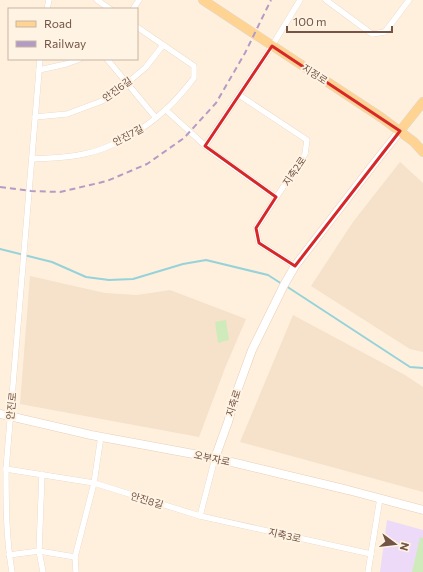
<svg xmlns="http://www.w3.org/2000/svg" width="423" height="572" font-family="Commissioner,'Noto Sans KR',sans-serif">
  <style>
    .residential { fill: #f6e1cb }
    .education { fill: #eddaf9 }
    .green { fill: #d0ebbb }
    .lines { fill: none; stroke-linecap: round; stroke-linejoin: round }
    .stream { stroke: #96d2da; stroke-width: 2 }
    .minor-casing { stroke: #e4cdbc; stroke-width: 6 }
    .secondary-casing { stroke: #e9ceb8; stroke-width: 9 }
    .primary-casing { stroke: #ded6d2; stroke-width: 10 }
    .minor { stroke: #fff; stroke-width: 5.5 }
    .secondary { stroke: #fff; stroke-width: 8 }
    .primary { stroke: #ffd492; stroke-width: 9 }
    .rail { stroke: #b29cc6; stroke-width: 2; stroke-dasharray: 6 4; stroke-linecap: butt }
    .marked { fill: none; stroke: #d62828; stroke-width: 3; stroke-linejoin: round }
    .labels { text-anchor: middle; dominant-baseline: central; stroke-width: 4; stroke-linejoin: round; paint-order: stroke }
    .street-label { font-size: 10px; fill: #745444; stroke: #fff4e4 }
  </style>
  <rect width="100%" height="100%" fill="#fef0dd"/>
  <g class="residential">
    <path d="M400,162l23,21v169l-13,-3 -99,-63 42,-64z"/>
    <path d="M30,276l75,17 32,2 33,-5 76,29 -21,49 -26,69 -179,-33z"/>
    <path d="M293,315l112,60 18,12v105l-183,-50z"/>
  </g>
  <path class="education" d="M387,520l36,10v42h-43z"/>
  <g class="green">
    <path d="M226,320l3,20 -11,3 -3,-21z"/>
    <path d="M420,537l3,1v34h-11z"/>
  </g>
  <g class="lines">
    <g class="stream">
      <path d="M0,249l52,13 34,15 23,3 24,-1 50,-15 23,-4 62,15 14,9"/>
      <path d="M286,286l124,81 13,1"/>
    </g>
    <defs>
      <g id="minor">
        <path d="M97,0l13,9"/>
        <path d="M326,0l46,34 13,-2 24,-32"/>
        <path d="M47,9l2,-9"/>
        <path d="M133,9l6,-9"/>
        <path d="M107,59l49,59"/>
        <path d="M39,70l27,-6 14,-5"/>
        <path d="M166,110l45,41 65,46"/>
        <path d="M35,117l32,-3 35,-13 24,-17 20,-17 17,-22"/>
        <path d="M205,146l34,-51"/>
        <path d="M32,159c18,-1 35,-1 52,-5 27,-5 61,-25 81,-44 11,-9 20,-21 29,-32v-12l-57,-39"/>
        <path d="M295,266l-36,-23 -3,-15 49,-74 2,-14 -68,-45 33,-49 28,-46"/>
        <path d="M6,469l88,14 106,33 171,38"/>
        <path d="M42,474l-3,77 4,21"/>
        <path d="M200,516l15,-58"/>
        <path d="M9,555l30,-4 36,6"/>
        <path d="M12,572c-6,-34 -6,-69 -6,-103l34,-410"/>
        <path d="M76,572l-1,-15 19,-74 7,-47"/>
        <path d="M368,572l12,-74"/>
      </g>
      <g id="secondary">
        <path d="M0,414l91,21 124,23 133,32 75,20"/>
        <path d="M215,458l13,-36 8,-28 16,-44 32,-65 11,-19 81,-105 24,-30"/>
      </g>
      <g id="primary">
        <path d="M203,0l179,118 32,24 9,10"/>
        <path d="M400,131l23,-29"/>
      </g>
    </defs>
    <use href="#minor" class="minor-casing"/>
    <use href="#secondary" class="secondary-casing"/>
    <use href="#primary" class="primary-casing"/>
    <use href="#minor" class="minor"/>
    <use href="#secondary" class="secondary"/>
    <use href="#primary" class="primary"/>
    <path class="rail" d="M0,187l31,4 29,1 47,-11 40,-17 37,-26 32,-35 29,-50 26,-53"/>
  </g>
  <path class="marked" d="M272,46l128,85 -105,135 -36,-23 -3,-15 20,-31 -71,-51z"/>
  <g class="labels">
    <g class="street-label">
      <text transform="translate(315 74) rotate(33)">지정로</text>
      <text transform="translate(117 89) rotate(-36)">안진6길</text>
      <text transform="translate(128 135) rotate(-28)">안진7길</text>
      <text transform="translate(294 171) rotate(-56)">지축2로</text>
      <text transform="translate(233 403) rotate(-73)">지축로</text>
      <text transform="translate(11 406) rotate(-84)">안진로</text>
      <text transform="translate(212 458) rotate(12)">오부자로</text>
      <text transform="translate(147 500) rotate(17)">안진8길</text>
      <text transform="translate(285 535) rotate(13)">지축3로</text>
    </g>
  </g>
  <rect x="8" y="8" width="130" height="52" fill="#fff4e4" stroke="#c7b4a4"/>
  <rect x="16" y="21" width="20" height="6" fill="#ffd492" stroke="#c7b4a4"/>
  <text x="44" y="28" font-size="12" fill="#745444">Road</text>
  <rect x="16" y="41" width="20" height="6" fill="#b29cc6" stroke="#c7b4a4"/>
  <text x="44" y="48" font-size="12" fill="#745444">Railway</text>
  <g transform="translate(395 544) rotate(105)" stroke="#fff4e4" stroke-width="3" paint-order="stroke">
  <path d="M0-3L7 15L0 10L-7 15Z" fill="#745444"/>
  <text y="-6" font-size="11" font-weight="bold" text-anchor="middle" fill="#745444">N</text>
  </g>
  <path d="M287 26v6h105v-6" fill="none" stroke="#745444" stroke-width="2"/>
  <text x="293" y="26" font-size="12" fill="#745444" stroke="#fff4e4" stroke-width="3" paint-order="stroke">100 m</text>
</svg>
